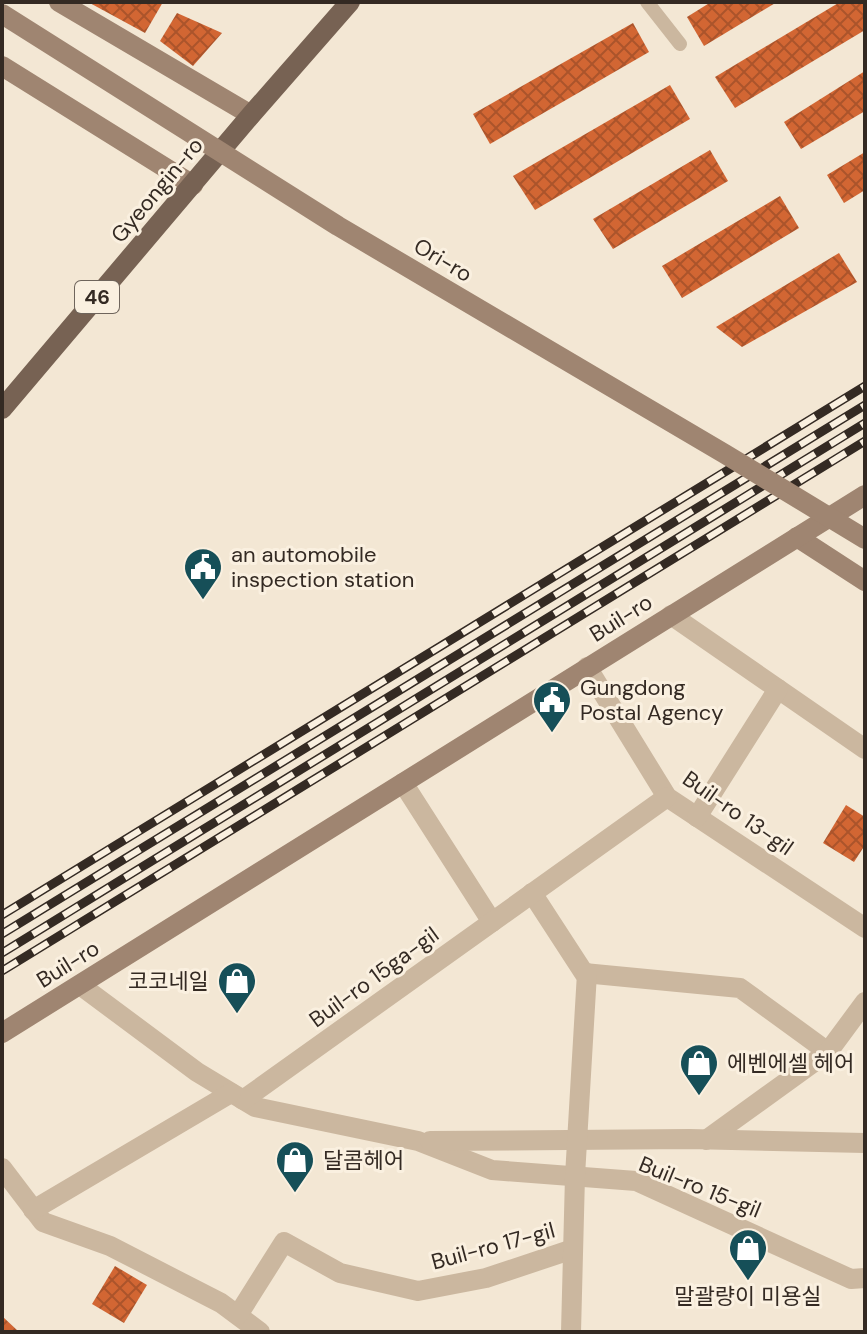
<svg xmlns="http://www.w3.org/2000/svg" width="867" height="1334" font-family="'DM Sans','Noto Sans KR',sans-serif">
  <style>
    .building { fill: url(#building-cross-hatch) }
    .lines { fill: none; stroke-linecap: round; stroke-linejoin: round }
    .lane { stroke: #cbb79f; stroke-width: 14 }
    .street { stroke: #cbb79f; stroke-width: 20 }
    .secondary { stroke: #9f8571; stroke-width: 20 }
    .primary { stroke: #776253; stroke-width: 20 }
    .rail-casing { stroke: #342a23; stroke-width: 9 }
    .rail { stroke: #faf0e0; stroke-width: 6; stroke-dasharray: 18; stroke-linecap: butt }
    .secondary-bridge { stroke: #9f8571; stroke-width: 20 }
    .labels { text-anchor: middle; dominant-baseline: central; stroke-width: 6; stroke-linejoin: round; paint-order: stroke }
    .shield { fill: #faf0e0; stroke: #6f655c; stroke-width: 2 }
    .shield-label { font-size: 20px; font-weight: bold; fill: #342a23 }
    .street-label { font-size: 22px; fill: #342a23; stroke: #faf0e0 }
    .poi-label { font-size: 22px; fill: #342a23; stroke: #faf0e0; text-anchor: start }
  </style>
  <defs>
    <pattern id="building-cross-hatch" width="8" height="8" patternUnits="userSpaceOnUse" patternTransform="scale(2)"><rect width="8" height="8" fill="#d26633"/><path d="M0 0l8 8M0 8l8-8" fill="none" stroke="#ab542b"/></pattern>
  </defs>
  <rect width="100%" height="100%" fill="#f3e7d4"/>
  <g class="building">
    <path d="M88,2h75l-18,31z"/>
    <path d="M711,2h66l-73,44 -17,-29z"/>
    <path d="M840,2h25v28l-130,78 -20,-31z"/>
    <path d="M177,13l45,20 -29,33 -33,-25z"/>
    <path d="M633,23l16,29 -159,92 -17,-30z"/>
    <path d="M865,71v40l-64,38 -17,-27z"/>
    <path d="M670,85l20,34 -155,91 -22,-34z"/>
    <path d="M710,150l18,31 -115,68 -20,-30z"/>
    <path d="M865,152v38l-21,13 -17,-28z"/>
    <path d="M780,196l19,32 -117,70 -20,-32z"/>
    <path d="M839,253l18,29 -115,65 -26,-20z"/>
    <path d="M846,805l19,12v28l-11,17 -31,-19z"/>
    <path d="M115,1266l32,19 -23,38 -32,-19z"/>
    <path d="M2,1316l17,16h-17z"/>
  </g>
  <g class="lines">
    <path class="lane" d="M647,2l33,42"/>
    <g class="street">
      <path d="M671,615l194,134"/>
      <path d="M587,667l80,130 198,131"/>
      <path d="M403,783l89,139"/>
      <path d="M697,817l81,-128"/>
      <path d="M532,893l52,80 156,15 88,64"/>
      <path d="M80,985l117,87 58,35 163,34 74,29 144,11 215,98 14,-1"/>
      <path d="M243,1100l424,-303"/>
      <path d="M706,1140l122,-88 37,-50"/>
      <path d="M430,1141l259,-2 176,4"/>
      <path d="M2,1168l41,54 67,24 111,57 39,29"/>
      <path d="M33,1210l198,-117"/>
      <path d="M238,1315l46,-73 56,31 78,18 68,-13 87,-29"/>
      <path d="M571,1332l4,-156 12,-203"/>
    </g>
    <g class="secondary">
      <path d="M59,2l192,113"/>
      <path d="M2,66l191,119"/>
      <path d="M797,537l68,44"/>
      <path d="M2,1033l863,-538"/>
    </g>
    <path class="primary" d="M2,409l249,-294 99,-113"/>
    <defs>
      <g id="rail">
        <path d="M2,915l863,-529"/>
        <path d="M2,934l863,-529"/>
        <path d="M2,953l863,-530"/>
        <path d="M2,971l863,-530"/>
      </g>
    </defs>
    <use href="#rail" class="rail-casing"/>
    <use href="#rail" class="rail"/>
    <path class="secondary-bridge" d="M2,14l336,212 387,228 140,85"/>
  </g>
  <defs>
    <symbol id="civic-pin" viewBox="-11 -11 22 30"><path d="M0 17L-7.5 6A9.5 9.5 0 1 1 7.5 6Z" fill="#164f58" stroke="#faf0e0"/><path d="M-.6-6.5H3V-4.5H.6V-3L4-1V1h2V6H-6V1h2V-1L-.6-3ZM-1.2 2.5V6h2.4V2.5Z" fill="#fff"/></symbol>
    <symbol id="shop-pin" viewBox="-11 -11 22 30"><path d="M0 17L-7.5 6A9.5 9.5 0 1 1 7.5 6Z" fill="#164f58" stroke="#faf0e0"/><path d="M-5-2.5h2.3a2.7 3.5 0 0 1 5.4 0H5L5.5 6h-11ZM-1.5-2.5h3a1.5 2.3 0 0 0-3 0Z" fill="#fff"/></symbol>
  </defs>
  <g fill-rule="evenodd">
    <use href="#civic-pin" x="181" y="545" width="44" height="60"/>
    <use href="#civic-pin" x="530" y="678" width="44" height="60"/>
    <use href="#shop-pin" x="215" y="959" width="44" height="60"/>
    <use href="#shop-pin" x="677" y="1041" width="44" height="60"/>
    <use href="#shop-pin" x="273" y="1138" width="44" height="60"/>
    <use href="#shop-pin" x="726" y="1226" width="44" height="60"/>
  </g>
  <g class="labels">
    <rect class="shield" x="75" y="281" width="44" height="32" rx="6"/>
    <g class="shield-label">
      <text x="97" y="297">46</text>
    </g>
    <g class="street-label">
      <text transform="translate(157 190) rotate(-50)">Gyeongin-ro</text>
      <text transform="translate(443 260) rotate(31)">Ori-ro</text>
      <text transform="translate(621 618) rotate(-32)">Buil-ro</text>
      <text transform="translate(738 813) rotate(35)">Buil-ro 13-gil</text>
      <text transform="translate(68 964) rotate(-32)">Buil-ro</text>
      <text transform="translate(374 977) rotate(-36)">Buil-ro 15ga-gil</text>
      <text transform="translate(700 1187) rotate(22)">Buil-ro 15-gil</text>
      <text transform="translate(493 1246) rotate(-15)">Buil-ro 17-gil</text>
    </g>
    <g class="poi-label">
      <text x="231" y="554">an automobile<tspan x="231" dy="25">inspection station</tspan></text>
      <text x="580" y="687">Gungdong<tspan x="580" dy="25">Postal Agency</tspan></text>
      <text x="209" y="981" text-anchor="end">코코네일</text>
      <text x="727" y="1063">에벤에셀 헤어</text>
      <text x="323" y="1160">달콤헤어</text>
      <text x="748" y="1296" text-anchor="middle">말괄량이 미용실</text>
    </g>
  </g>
  <rect width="867" height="1334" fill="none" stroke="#342a23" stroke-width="8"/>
</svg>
